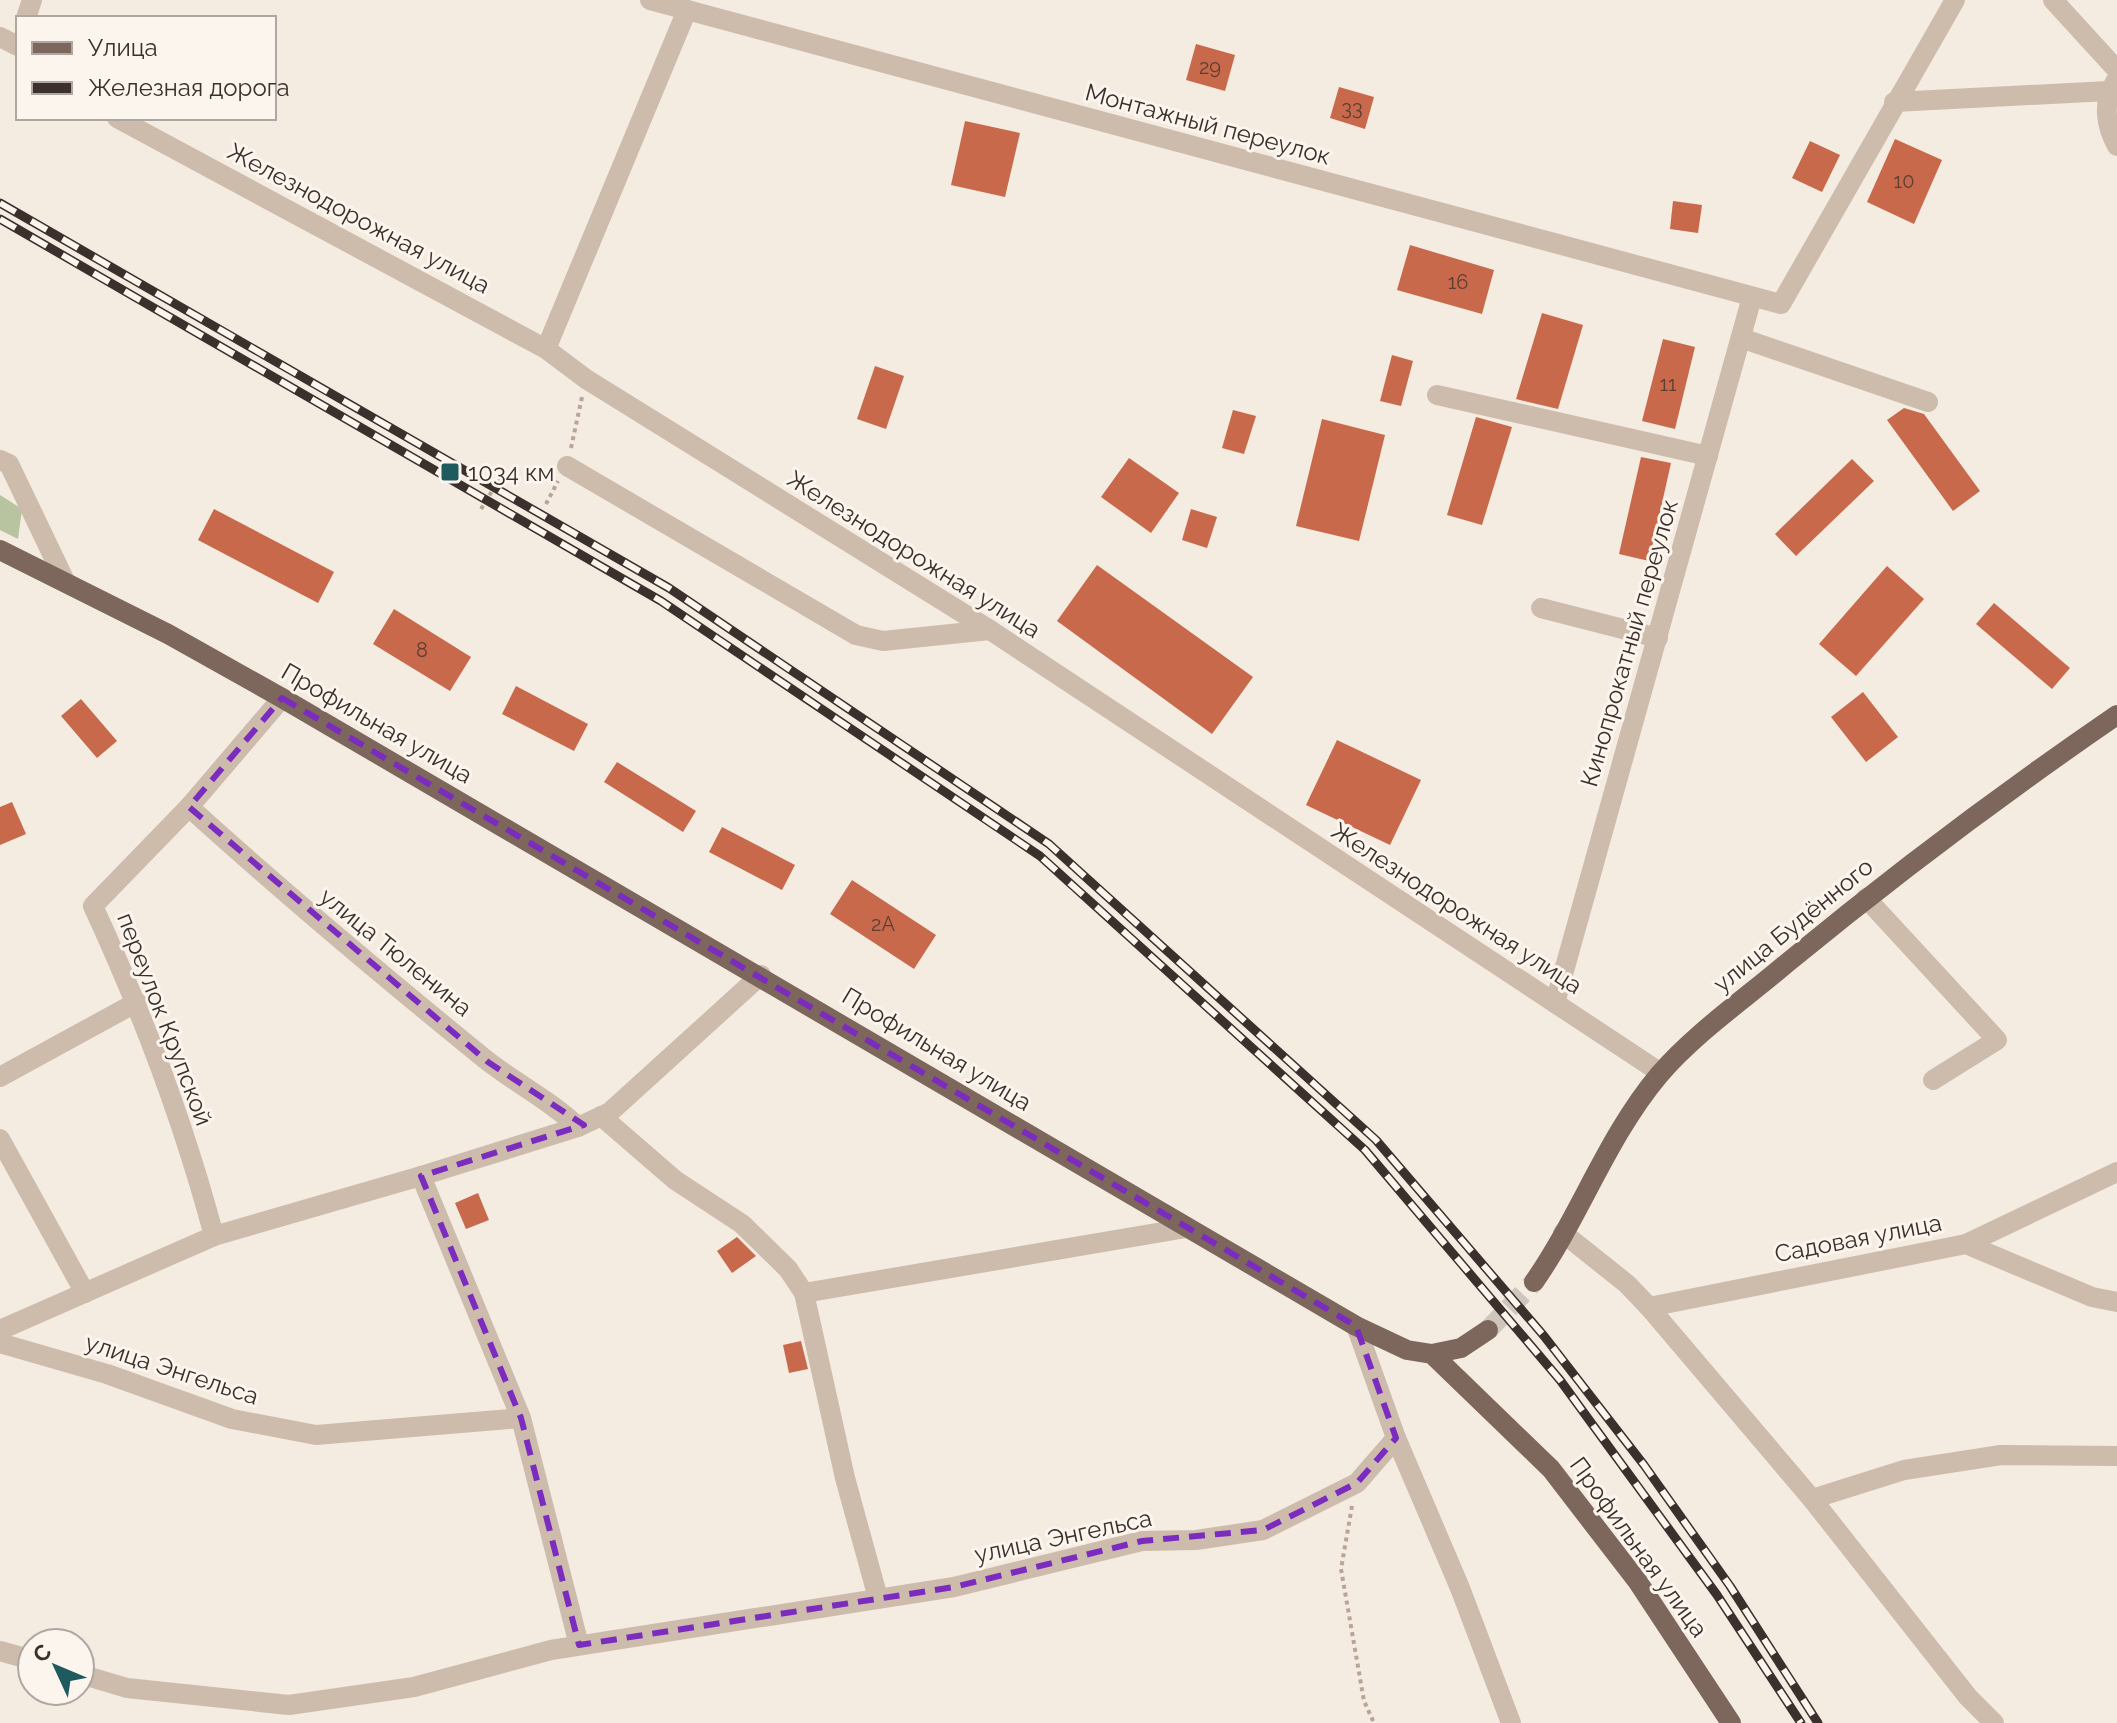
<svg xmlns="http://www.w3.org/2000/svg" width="2117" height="1723" font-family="Raleway,sans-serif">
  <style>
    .green { fill: #b8c4a0 }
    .building { fill: #c8694b }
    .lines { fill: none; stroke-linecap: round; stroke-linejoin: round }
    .major-tunnel { stroke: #cfc6bd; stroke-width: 20; stroke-dasharray: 20 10; stroke-linecap: butt }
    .path { stroke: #b9a596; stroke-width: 4; stroke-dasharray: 4 4; stroke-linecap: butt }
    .minor { stroke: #cdbbac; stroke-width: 20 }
    .major { stroke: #7d675c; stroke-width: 20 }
    .rail-casing { stroke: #3b302b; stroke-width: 9 }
    .rail { stroke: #fbf5ee; stroke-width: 6; stroke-dasharray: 18; stroke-linecap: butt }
    .marked { fill: none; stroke: #7b2cbf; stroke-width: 6; stroke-dasharray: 16 10; stroke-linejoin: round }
    .poi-dot { fill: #1f5a5e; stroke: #fbf5ee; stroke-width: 3 }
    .labels { text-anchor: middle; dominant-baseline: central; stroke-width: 6; stroke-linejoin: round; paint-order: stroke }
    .number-label { font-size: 20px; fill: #5e3e33 }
    .street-label { font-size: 24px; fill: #3b302b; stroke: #fbf5ee }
    .poi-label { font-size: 24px; fill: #3b302b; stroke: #fbf5ee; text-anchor: start }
  </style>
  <rect width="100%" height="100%" fill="#f4ebe1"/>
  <path class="green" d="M0,495l22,14 -4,30 -18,-9z"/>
  <g class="building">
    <path d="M1196,44l39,11 -10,36 -39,-11z"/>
    <path d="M1339,87l35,10 -9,32 -35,-11z"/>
    <path d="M965,121l55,12 -15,64 -54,-12z"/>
    <path d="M1895,139l47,21 -28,64 -47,-22z"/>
    <path d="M1810,141l30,14 -18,37 -30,-14z"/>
    <path d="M1673,201l29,4 -4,28 -28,-4z"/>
    <path d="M1410,245l84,25 -12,44 -85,-24z"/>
    <path d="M1542,313l41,12 -25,84 -42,-10z"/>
    <path d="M1663,339l32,8 -20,82 -33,-8z"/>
    <path d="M1392,355l21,6 -12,45 -21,-5z"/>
    <path d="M875,366l29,10 -18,53 -29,-10z"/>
    <path d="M1904,408l20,6 56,77 -27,20 -66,-91z"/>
    <path d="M1233,410l23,6 -12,38 -22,-6z"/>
    <path d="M1476,417l36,10 -30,98 -35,-10z"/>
    <path d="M1322,419l63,16 -26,106 -63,-15z"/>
    <path d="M1641,457l30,6 -22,98 -30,-7z"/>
    <path d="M1129,458l50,35 -28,40 -50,-36z"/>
    <path d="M1852,459l22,22 -78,75 -21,-22z"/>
    <path d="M214,509l120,63 -16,31 -120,-63z"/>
    <path d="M1191,509l26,8 -10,31 -25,-8z"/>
    <path d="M1097,565l156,112 -41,57 -155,-113z"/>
    <path d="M1887,566l37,33 -68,77 -37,-32z"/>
    <path d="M1994,603l76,65 -18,21 -76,-65z"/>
    <path d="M394,609l77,48 -21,34 -77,-47z"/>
    <path d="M516,686l72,38 -14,27 -72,-37z"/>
    <path d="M1863,692l35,45 -32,25 -35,-45z"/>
    <path d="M81,699l36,42 -20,17 -36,-42z"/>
    <path d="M1337,740l84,40 -31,65 -84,-40z"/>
    <path d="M617,762l79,49 -13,21 -79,-50z"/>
    <path d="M12,802l14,32 -26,11v-38z"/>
    <path d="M722,827l73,38 -13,25 -73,-38z"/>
    <path d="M852,880l84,55 -22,34 -84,-55z"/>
    <path d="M478,1193l11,27 -23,9 -11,-26z"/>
    <path d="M737,1237l19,19 -24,17 -15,-22z"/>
    <path d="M801,1341l7,28 -19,4 -6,-28z"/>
  </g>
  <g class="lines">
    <path class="major-tunnel" d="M1488,1330l46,-48"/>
    <g class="path">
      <path d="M571,448l11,-51"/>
      <path d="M546,504l12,-23"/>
      <path d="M481,509l19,-31"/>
      <path d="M1352,1506l-11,63 23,132 10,22"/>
    </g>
    <g class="minor">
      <path d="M650,0l1131,304 174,-304"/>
      <path d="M2053,0l64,70"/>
      <path d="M26,18l6,-18"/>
      <path d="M0,37l18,9"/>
      <path d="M2115,82c-13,21 -9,44 2,64"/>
      <path d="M1894,102l215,-11"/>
      <path d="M117,118l429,231 40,30 404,251 671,443"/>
      <path d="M1741,338l187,64"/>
      <path d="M546,349l141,-339"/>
      <path d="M1437,395l271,61"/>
      <path d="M0,460l9,4 56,117"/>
      <path d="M567,466l289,169 27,6 107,-11"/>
      <path d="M1541,608l117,30"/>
      <path d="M189,807c96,87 195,170 296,252 30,24 65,41 93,68"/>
      <path d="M1866,898l131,142 -64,40"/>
      <path d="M1555,1003l197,-706"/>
      <path d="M0,1077l137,-75"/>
      <path d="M601,1116l74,64 67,44 46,45 16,24 41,185 33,120"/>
      <path d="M0,1139l85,154"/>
      <path d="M421,1176l100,242 58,227"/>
      <path d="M1563,1233l64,51 22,23 163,192 156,198 26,26"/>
      <path d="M214,1236c-30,-113 -72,-224 -121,-330l96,-99 93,-109"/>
      <path d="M1966,1244l151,-72"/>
      <path d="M804,1293l382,-65"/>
      <path d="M1649,1307l317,-63 126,53 25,5"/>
      <path d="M0,1330l214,-94 207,-60 157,-49 32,-15 151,-137"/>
      <path d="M0,1343l107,31 125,45 84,16 205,-17"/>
      <path d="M1396,1438l64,150 51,135"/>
      <path d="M1812,1499l92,-29 97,-15 116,1"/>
      <path d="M0,1651l32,9"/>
      <path d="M80,1674l47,14 162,17 125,-18 137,-37 403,-63 188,-46 54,-1 67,-10 94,-47 39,-45 -40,-112"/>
    </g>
    <g class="major">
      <path d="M0,550l168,84 114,64 1074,628 51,24 25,4 119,115 87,113 93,141"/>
      <path d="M1534,1282c46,-66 73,-145 125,-207 37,-43 86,-76 128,-112 107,-88 216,-170 330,-248"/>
      <path d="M1432,1354l29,-6 27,-18"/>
    </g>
    <defs>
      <g id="rail">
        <path d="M0,203l669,385 380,256 327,296 168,196 100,129 86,121 88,137"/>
        <path d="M0,219l661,382 379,255 325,294 195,230 157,215 84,128"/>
      </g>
    </defs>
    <use href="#rail" class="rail-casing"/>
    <use href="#rail" class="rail"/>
  </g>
  <path class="marked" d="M282,698l1074,628 40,112 -39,45 -94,47 -121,11 -188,46 -375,58 -58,-227 -100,-242 163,-51 -96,-63 -299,-255z"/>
  <rect class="poi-dot" x="440" y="462" width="20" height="20" rx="4"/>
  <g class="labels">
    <g class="number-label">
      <text x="1210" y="67">29</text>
      <text x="1352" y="108">33</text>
      <text x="1904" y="181">10</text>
      <text x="1458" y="282">16</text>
      <text x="1668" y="384">11</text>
      <text x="422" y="650">8</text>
      <text x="883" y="924">2А</text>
    </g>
    <g class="street-label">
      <text transform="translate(1208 124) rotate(15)">Монтажный переулок</text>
      <text transform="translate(359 218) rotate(28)">Железнодорожная улица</text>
      <text transform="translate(914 554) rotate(32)">Железнодорожная улица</text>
      <text transform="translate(1629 643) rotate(-74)">Кинопрокатный переулок</text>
      <text transform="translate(377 723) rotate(30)">Профильная улица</text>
      <text transform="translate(1457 908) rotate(33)">Железнодорожная улица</text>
      <text transform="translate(1793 925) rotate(-39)">улица Будённого</text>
      <text transform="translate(396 952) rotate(39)">улица Тюленина</text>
      <text transform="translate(165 1019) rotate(69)">переулок Крупской</text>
      <text transform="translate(937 1049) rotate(31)">Профильная улица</text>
      <text transform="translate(1858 1238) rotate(-11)">Садовая улица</text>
      <text transform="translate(172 1369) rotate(18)">улица Энгельса</text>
      <text transform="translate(1063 1536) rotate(-12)">улица Энгельса</text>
      <text transform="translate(1639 1547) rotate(54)">Профильная улица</text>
    </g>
    <g class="poi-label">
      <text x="468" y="472">1034 км</text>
    </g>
  </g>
  <rect x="16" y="16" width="260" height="104" fill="#fbf5ee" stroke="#aea6a0" stroke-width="2"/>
  <rect x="32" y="42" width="40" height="12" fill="#7d675c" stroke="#aea6a0" stroke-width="2"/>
  <text x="88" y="56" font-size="24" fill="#3b302b">Улица</text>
  <rect x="32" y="82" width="40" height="12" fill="#3b302b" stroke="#aea6a0" stroke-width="2"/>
  <text x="88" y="96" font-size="24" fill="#3b302b">Железная дорога</text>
  <g transform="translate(56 1667) rotate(314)"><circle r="38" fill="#fbf5ee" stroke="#aea6a0" stroke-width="2"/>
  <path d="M0-6L14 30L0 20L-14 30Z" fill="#1f5a5e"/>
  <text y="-12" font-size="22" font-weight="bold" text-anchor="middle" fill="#3b302b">С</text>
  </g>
</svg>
